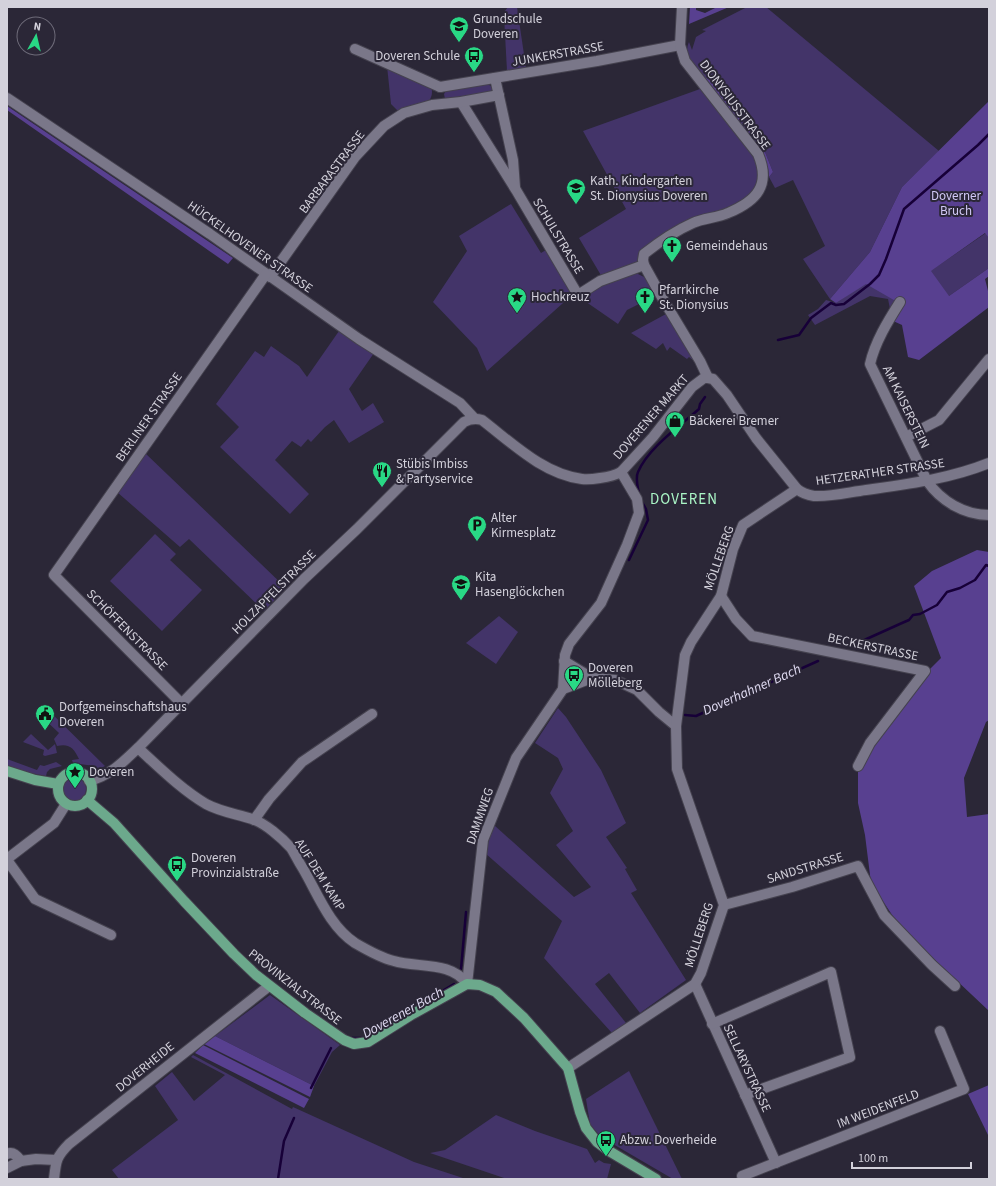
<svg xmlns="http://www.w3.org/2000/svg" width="996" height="1186" font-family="'Source Sans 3',sans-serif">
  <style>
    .green { fill: #433469 }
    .forest { fill: #584090 }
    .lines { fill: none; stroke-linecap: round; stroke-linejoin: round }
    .stream { stroke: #170038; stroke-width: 2.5 }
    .minor-casing { stroke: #45424f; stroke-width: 12 }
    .major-casing { stroke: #45424f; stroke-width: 12 }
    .minor { stroke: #7a7789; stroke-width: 10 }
    .major { stroke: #6ca98c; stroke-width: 10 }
    .labels { text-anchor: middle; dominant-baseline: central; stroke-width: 4; stroke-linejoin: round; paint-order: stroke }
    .poi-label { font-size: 13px; fill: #d3d1db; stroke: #2b2737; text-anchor: start }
    .street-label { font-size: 13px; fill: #d3d1db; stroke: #2b2737 }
    .park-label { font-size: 13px; fill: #d1c8f5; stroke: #2b2737 }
    .water-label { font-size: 14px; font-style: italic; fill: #e0dbf2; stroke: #2b2737 }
    .quarter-label { font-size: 15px; letter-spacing: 1px; fill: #aaf6c6; stroke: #2b2737 }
  </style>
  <rect width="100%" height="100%" fill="#2b2737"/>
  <g class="green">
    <path d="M508,7h9l9,61 -19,3 -3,-55 1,-5z"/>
    <path d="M747,7h19l173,144 -37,36 -32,65 -40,47 -27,-40 22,-13 -32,-66 -18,8 -6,-11 4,-5 -10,-25 -55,-69 -2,6c-9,-12 -24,-27 -17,-42l3,8 4,-13 10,-6 -4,-1z"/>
    <path d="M387,66l44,20c2,7 1,11 -3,16l-28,11 -9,-9z"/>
    <path d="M488,84l5,4 -2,4 -46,7 -1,-5 2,-3z"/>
    <path d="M700,89l57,69 4,21 -12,18 -19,11 -35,11 -57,45 -36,13 -23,-39 47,-29 -43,-78z"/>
    <path d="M511,204l30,49 5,-3 26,45 -85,76 -10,-23 -44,-46 34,-51 -8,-15z"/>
    <path d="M986,233l3,5v30l-40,28 -59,13 -2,-10 -18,-3 -55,29 -7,-10 10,-6 8,-9 10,3 29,-20 67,-13z"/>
    <path d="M636,273l12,6 9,16 -30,15 -9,14 -39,-27 28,-14z"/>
    <path d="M666,314l12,18 16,29 -5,-4 -2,2 -17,-12 -3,4 -4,-8 -7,6 -25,-16z"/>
    <path d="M339,331l35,22 -25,36 13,22 11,-8 11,19 -35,21 -15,-23 -9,7 -14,15 -3,-3 -7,8 -9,-6 -17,19 34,34 -19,20 -70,-67 19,-20 -23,-23 39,-53 9,6 7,-11 28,20 8,11z"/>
    <path d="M145,453l141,135 -22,23 -75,-72 -9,8 -63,-55z"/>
    <path d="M155,534l21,20 -6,6 32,30 -40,41 -52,-50z"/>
    <path d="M499,616l19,16 -22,32 -30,-21z"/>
    <path d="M44,706l61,60 -6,3 -5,-3 -21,-3 -1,-3 7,-1c-5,-11 -10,-16 -22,-13l-3,-7 5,-6 -17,-16 -3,-6z"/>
    <path d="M558,708l8,9 35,53 25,53 -20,14 21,31 -2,1 12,21 -6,3 55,87 -46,33 -31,-40 -14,11 31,39 -14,10 -68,-75 18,-37 -77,-68 2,-12 7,-16 80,72 17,-10 -35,-42 17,-14 -23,-38 13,-24 -5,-11 -23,-15z"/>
    <path d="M31,734l17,16 7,-6 2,9 -12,3 -2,-1 1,-5 -21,-8z"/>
    <path d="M7,759l30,11 3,-5 4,1 12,-4 6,4 -12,3 -3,3 -1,4 -31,-6 -8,-4z"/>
    <circle cx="74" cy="789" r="12"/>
    <path d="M270,995l70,50 -8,7 -18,34 -99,-50z"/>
    <path d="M193,1055l99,54 1,-2 121,55 52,17h-347l-7,-9 66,-50 -23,-34 17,-14 22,29 31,-26 -34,-18z"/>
    <path d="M629,1071l53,108h-9l-72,-42 -11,-13 -4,-25z"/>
    <path d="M496,1115l39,16 52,18 8,14 4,-3 5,3 7,1 -4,15h-100l-77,-26 15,-3z"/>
  </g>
  <g class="forest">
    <path d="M690,7h6v3l9,3 12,-6h12l-40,17z"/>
    <path d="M705,78h3l55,69 10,25 -4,5 -1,-9 -4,-10 -58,-74z"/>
    <path d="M989,101v137l-4,-5 -54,38 18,25 40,-28v8l-4,3 4,16v12l-70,53 -11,-3 -6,-32 -11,-5 8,-17 -33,-19 -30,19 -6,-4 40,-47 32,-65z"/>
    <path d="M7,106l226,152 -5,6 -221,-154z"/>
    <path d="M977,550l12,2v168l-3,2 -22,56 3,39 22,-3v197l-89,-84 -29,-44 -6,-48 -7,-32v-36l56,-82 27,-27 -27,-72 18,-15z"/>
    <path d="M215,1036l99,50 -4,11 -106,-53z"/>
    <path d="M203,1045l106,54 -5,9 -109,-55z"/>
    <path d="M989,1085v52l-21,-43z"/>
  </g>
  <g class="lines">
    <g class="stream">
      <path d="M778,340l21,-5 12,-17 20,-15 5,2 8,-1 26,-20 9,-9 7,-16 18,-50 74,-64 11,-11"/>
      <path d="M639,494c-1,-6 -4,-16 -1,-22 10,-24 42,-46 61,-63l1,-5 5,-7"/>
      <path d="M629,560l19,-40 -2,-11 -4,-7"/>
      <path d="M851,646l51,-23 7,-3 4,-5 7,-1 17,-9 10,-13 13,-4 15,-8 11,-15 3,1"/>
      <path d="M685,715l11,1 122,-55"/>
      <path d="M461,969l5,-57"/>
      <path d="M420,1004l34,-20"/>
      <path d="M351,1038h13l23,-14"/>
      <path d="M311,1088l20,-40"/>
      <path d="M278,1179l6,-38 10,-23"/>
    </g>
    <defs>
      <g id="minor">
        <path d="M355,49l85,38"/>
        <path d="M495,78l18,82 2,27"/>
        <path d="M440,87l157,-26 83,-16"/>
        <path d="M7,98l203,136 149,105 101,64 15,16"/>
        <path d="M461,102l55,88 62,105 22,-14 44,-16"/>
        <path d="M270,277l85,-120 29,-31 20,-13 28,-8 29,-3 38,-7"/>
        <path d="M664,301l-20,-36 -1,-5 1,-6c15,-12 31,-23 49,-31 11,-5 24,-5 35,-10 29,-12 43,-28 30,-59l-73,-93 -5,-16 2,-38"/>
        <path d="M900,302c-12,19 -25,40 -30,62l57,117c14,20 37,34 62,34"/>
        <path d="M667,306l33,55 8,17"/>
        <path d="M906,437l33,-17 50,-61"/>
        <path d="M721,596l15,23 16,17 173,35 -55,72 -12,23"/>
        <path d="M564,661l28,17"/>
        <path d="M563,689l2,-34 4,-11 32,-41 26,-58 12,-32 -2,-14 -16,-27"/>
        <path d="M182,704l-128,-129 212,-301"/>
        <path d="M138,748c22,20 43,41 68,56 15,8 31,10 46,15 13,4 30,19 39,29 4,6 7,13 11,19 15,25 27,59 53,76 12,7 26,15 39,18 23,7 58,0 73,23"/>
        <path d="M89,781c22,-6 33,-18 49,-33l166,-169 53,-50 107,-107c6,-3 11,-4 18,-2 30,23 61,54 100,59 6,1 12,0 18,-1 8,-1 14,-2 21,-6l32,-35 39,-50 12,-9h4l5,1 14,16 29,43 41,51c5,4 11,6 17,7 17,1 36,-4 52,-6 42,-6 83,-11 123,-27"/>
        <path d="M254,820l15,-21 33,-37 70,-48"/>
        <path d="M7,859l47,-36 12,-19"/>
        <path d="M7,860l28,39 76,36"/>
        <path d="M724,905l68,-18 66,-21 26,49 48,50 23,21"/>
        <path d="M467,984l16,-144 33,-82 47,-69 29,-11 23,2 22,10 22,22 17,14"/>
        <path d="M695,984l81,179"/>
        <path d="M712,1024l119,-52 19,85 -105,38"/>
        <path d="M568,1068l127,-84 6,-11 23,-68 -47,-136 -1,-43 9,-71 6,-13 30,-46 12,-47 10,-24 54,-36"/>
        <path d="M7,1154c6,-3 10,2 14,7"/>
        <path d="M7,1168l14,-7 15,-2 20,1"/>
        <path d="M742,1176l222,-87 -24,-58"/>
        <path d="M54,1179c2,-18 2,-22 15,-35l200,-158"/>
      </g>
      <g id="major">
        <path d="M7,771l28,9 23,4"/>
        <circle cx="75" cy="789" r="17"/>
        <path d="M87,800l27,23 70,78 50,53 22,21 49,38 39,27 10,4 14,-2 43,-27 56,-31 13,1 16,7 28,26 44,50 12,44 6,16 11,14 12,9 47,28"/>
      </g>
    </defs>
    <use href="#minor" class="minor-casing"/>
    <use href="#major" class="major-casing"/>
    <use href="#minor" class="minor"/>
    <use href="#major" class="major"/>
  </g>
  <defs>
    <symbol id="school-pin" viewBox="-11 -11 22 30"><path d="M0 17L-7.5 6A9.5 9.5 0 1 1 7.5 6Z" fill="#29d885" stroke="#2b2737"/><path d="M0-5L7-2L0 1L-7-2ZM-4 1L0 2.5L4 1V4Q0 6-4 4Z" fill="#111"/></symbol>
    <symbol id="bus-pin" viewBox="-11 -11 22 30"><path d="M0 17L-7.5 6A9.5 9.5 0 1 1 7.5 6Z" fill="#29d885" stroke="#2b2737"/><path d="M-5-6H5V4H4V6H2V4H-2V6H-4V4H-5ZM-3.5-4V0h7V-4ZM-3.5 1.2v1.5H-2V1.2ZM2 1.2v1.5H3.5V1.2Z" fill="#111"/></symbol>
    <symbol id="church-pin" viewBox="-11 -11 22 30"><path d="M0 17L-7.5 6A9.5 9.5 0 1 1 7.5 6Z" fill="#29d885" stroke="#2b2737"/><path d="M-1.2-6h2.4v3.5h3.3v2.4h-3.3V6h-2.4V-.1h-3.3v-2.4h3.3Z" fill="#111"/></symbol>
    <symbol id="sight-pin" viewBox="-11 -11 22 30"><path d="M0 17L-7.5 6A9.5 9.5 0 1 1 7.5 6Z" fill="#29d885" stroke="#2b2737"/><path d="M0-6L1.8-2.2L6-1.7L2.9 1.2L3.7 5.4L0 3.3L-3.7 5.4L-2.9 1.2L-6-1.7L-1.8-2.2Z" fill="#111"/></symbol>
    <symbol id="shop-pin" viewBox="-11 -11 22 30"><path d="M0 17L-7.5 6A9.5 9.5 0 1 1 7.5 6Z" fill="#29d885" stroke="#2b2737"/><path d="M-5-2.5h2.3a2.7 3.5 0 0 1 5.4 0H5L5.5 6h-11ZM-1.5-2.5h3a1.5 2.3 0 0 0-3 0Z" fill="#111"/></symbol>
    <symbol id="restaurant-pin" viewBox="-11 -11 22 30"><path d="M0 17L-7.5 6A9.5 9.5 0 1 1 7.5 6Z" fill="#29d885" stroke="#2b2737"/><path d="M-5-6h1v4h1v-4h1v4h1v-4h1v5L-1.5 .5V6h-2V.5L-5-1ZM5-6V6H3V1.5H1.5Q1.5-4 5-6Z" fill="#111"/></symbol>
    <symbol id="parking-pin" viewBox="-11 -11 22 30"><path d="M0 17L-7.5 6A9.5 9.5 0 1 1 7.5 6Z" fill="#29d885" stroke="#2b2737"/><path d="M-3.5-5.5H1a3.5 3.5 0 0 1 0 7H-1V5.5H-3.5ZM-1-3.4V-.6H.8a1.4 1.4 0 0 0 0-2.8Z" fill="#111"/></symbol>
    <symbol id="civic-pin" viewBox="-11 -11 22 30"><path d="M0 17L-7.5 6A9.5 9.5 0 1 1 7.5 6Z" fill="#29d885" stroke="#2b2737"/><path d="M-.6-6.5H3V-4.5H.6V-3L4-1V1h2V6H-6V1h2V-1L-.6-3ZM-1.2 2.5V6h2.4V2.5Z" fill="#111"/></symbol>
  </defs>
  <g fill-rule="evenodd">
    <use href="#school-pin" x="448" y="15" width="22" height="30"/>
    <use href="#bus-pin" x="463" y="45" width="22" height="30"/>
    <use href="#school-pin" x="565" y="177" width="22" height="30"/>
    <use href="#church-pin" x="661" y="235" width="22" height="30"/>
    <use href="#sight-pin" x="506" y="286" width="22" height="30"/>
    <use href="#church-pin" x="634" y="286" width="22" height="30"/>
    <use href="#shop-pin" x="664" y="410" width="22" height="30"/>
    <use href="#restaurant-pin" x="371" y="460" width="22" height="30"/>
    <use href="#parking-pin" x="466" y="514" width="22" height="30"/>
    <use href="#school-pin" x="450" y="573" width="22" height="30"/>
    <use href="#bus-pin" x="563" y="664" width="22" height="30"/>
    <use href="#civic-pin" x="34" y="703" width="22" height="30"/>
    <use href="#sight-pin" x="64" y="761" width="22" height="30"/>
    <use href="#bus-pin" x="166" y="854" width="22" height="30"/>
    <use href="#bus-pin" x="595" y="1129" width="22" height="30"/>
  </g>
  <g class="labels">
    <g class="poi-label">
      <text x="473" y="19">Grundschule<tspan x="473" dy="15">Doveren</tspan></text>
      <text x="460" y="56" text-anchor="end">Doveren Schule</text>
      <text x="590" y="181">Kath. Kindergarten<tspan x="590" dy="15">St. Dionysius Doveren</tspan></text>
      <text x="686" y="246">Gemeindehaus</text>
      <text x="659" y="290">Pfarrkirche<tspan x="659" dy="15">St. Dionysius</tspan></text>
      <text x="531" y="297">Hochkreuz</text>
      <text x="689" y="421">Bäckerei Bremer</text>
      <text x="396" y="464">Stübis Imbiss<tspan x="396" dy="15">&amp; Partyservice</tspan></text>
      <text x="491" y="518">Alter<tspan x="491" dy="15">Kirmesplatz</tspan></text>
      <text x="475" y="577">Kita<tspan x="475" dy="15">Hasenglöckchen</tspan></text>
      <text x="588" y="668">Doveren<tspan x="588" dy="15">Mölleberg</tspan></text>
      <text x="59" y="707">Dorfgemeinschaftshaus<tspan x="59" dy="15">Doveren</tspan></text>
      <text x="89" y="772">Doveren</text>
      <text x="191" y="858">Doveren<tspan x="191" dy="15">Provinzialstraße</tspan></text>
      <text x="620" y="1140">Abzw. Doverheide</text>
    </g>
    <g class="street-label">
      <text transform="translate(558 54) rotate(-10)">JUNKERSTRASSE</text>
      <text transform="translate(735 105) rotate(53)">DIONYSIUSSTRASSE</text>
      <text transform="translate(332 172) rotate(-53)">BARBARASTRASSE</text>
      <text transform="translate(558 236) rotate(59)">SCHULSTRASSE</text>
      <text transform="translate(250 247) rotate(35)">HÜCKELHOVENER STRASSE</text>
      <text transform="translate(906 407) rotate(64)">AM KAISERSTEIN</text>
      <text transform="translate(149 417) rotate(-55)">BERLINER STRASSE</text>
      <text transform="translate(651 417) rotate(-49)">DOVERENER MARKT</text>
      <text transform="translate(880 472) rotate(-8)">HETZERATHER STRASSE</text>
      <text transform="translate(719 558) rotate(-71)">MÖLLEBERG</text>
      <text transform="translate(274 592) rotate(-45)">HOLZAPFELSTRASSE</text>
      <text transform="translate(127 630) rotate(45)">SCHÖFFENSTRASSE</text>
      <text transform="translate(873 647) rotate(12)">BECKERSTRASSE</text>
      <text transform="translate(480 816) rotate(-71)">DAMMWEG</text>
      <text transform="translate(805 868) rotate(-17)">SANDSTRASSE</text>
      <text transform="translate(320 875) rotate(58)">AUF DEM KAMP</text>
      <text transform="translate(699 935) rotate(-72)">MÖLLEBERG</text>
      <text transform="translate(295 987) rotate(38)">PROVINZIALSTRASSE</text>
      <text transform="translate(145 1067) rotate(-39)">DOVERHEIDE</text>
      <text transform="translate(747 1068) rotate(65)">SELLARYSTRASSE</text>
      <text transform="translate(878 1109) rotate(-21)">IM WEIDENFELD</text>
    </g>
    <g class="park-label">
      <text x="956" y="196">Doverner<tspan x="956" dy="15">Bruch</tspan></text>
    </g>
    <g class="water-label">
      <text transform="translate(752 690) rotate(-24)">Doverhahner Bach</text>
      <text transform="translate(403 1013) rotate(-29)">Doverener Bach</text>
    </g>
    <g class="quarter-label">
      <text x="684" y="499">DOVEREN</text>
    </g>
  </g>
  <rect width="996" height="1186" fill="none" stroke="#d3d1db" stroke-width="16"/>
  <g transform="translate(36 36) rotate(8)"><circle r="19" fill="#2b2737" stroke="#6e6b79"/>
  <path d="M0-3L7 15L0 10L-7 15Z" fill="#29d885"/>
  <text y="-6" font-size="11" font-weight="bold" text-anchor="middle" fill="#d3d1db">N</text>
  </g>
  <path d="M852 1162v6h119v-6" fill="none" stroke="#d3d1db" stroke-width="2"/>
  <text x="858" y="1162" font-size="12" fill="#d3d1db" stroke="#2b2737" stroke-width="3" paint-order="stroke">100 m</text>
</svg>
